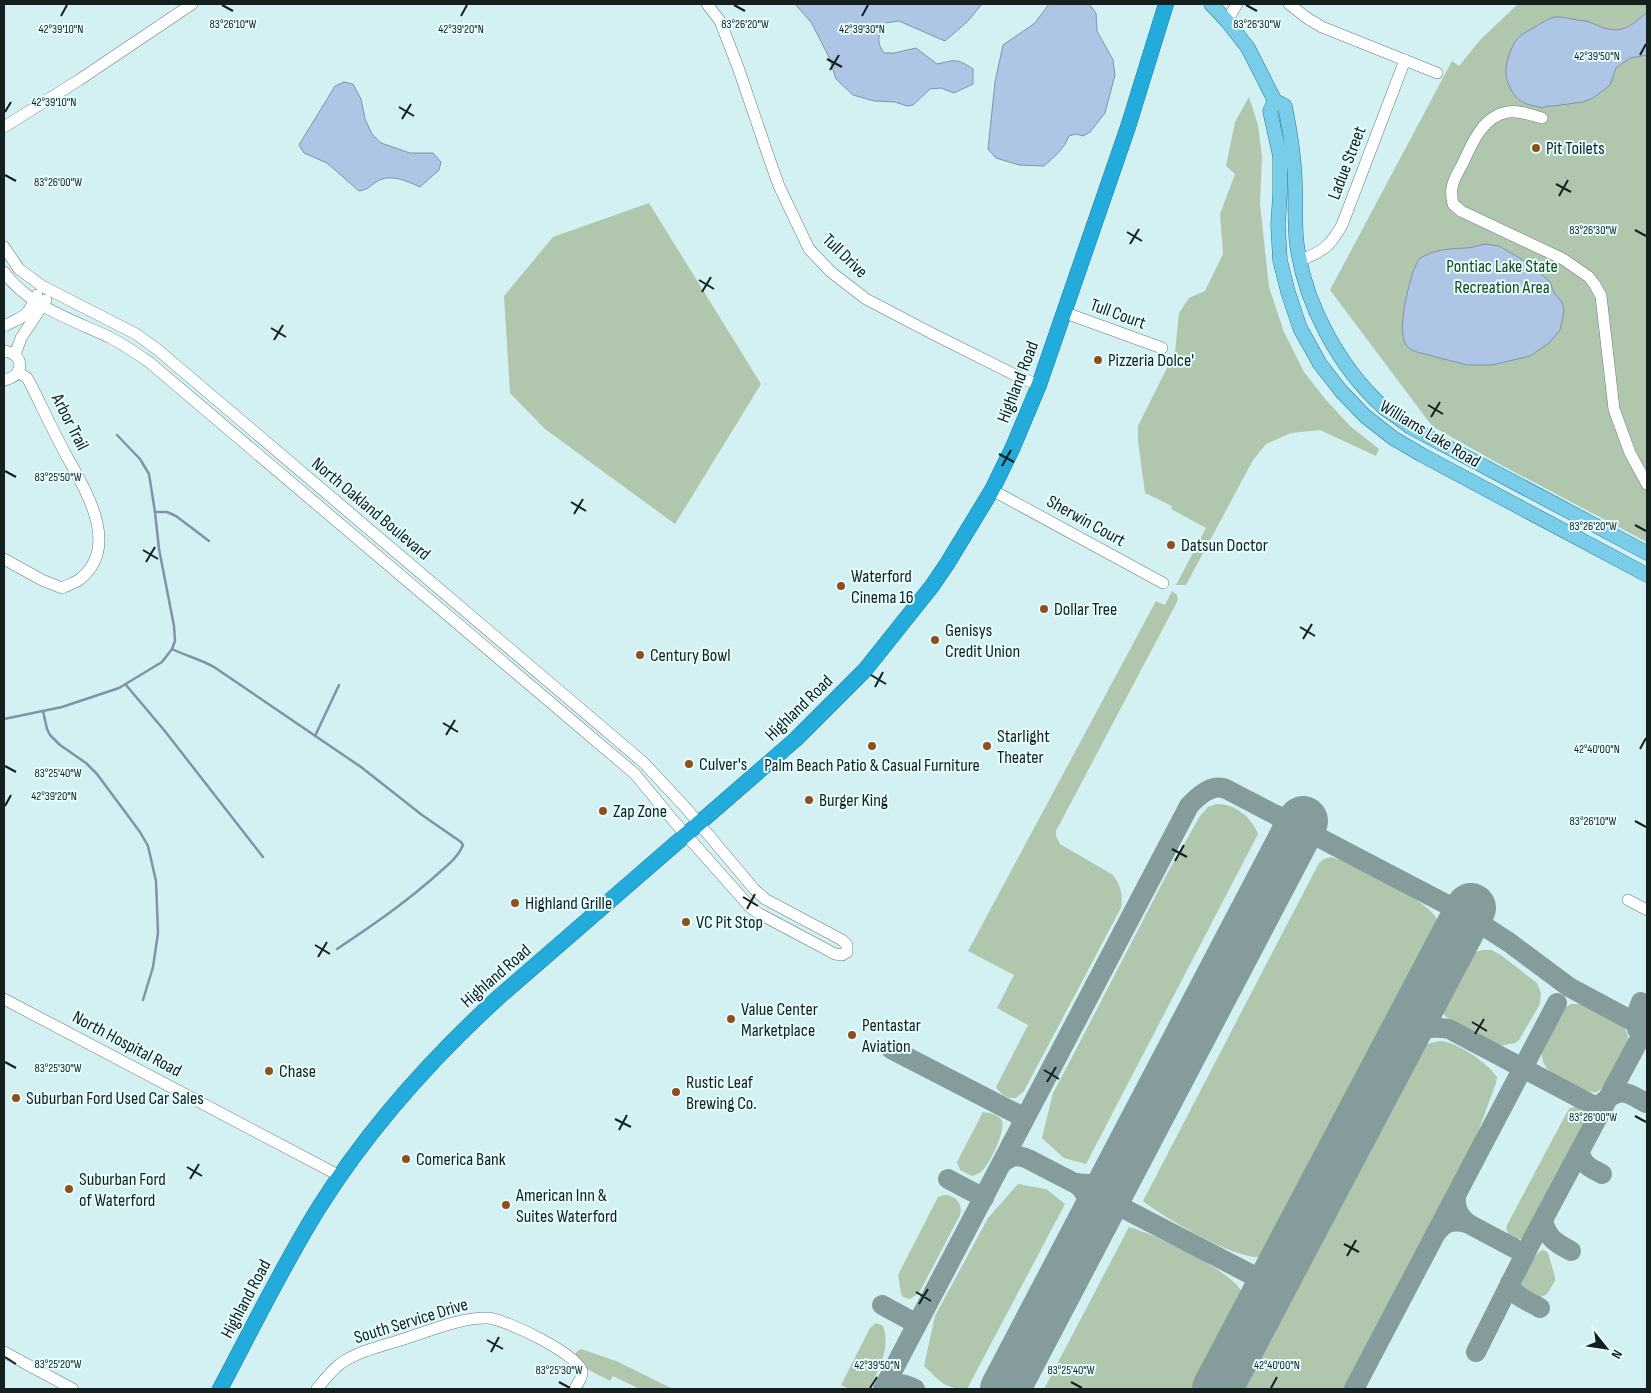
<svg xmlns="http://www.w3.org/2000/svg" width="1651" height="1393" font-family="'Sofia Sans Condensed',sans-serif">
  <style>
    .green { fill: #b0c6ad }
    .water { fill: #aec5e5; stroke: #8093aa }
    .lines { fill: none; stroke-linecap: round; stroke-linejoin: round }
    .stream { stroke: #8093aa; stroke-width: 2.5 }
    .taxiway { stroke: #859b9c; stroke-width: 20 }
    .runway { stroke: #859b9c; stroke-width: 50 }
    .minor-casing { stroke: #627e7f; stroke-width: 12 }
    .major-casing { stroke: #1d7a9a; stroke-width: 15 }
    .highway-casing { stroke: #1d7a9a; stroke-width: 16 }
    .minor { stroke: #fff; stroke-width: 11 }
    .major { stroke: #7acde9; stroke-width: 14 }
    .highway { stroke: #22abdb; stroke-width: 15 }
    .ticks { fill: none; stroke: #141f20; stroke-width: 2 }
    .poi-dot { fill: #904f1a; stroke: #e5fdfe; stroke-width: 2 }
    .labels { text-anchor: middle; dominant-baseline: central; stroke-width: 4; stroke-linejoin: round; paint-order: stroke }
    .poi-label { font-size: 18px; fill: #141f20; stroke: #e5fdfe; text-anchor: start }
    .street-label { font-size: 18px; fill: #141f20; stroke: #e5fdfe }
    .park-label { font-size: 18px; fill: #1f461c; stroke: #e5fdfe }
    .ticks-label { font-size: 12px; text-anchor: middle; fill: #141f20; stroke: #e5fdfe; stroke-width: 4; stroke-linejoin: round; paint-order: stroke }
  </style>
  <rect width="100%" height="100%" fill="#d3f1f3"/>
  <g class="green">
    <path d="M1518,4h129v538l-144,-76 -71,-40 -102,-136 122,-229 7,5 22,-27z"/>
    <path d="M1249,97l9,28 4,31 -2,48 9,83 15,45 20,40 22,28 24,26 29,23 -3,7 -56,-26 -29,3 -25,11 -13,16 -67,125h-10l30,-57 -35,-19 1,-3 -27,-13 -7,-52v-15l37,-74 4,-39 10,-15 16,-7 18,-37 -3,-40 15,-40 -9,-8 9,-44z"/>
    <path d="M649,203l112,181 -86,140 -130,-95 -35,-36 -6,-97 49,-59z"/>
    <path d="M1172,591l5,4 1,5 -122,231v5l4,8 53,31c8,11 10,20 8,33l-97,183 -8,7c-10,1 -15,-4 -20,-11l32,-62 -31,-17 17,-33 -46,-24 188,-350 9,4z"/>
    <path d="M1216,804c20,0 35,13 42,30l-172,330 -22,-6 -22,-20 11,-45 15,-28 99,-191 33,-58 8,-9z"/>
    <path d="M1331,857c22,6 92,41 104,59 4,6 3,12 2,19l-163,313c-5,4 -9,8 -16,9 -25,1 -95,-40 -115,-56l176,-338 5,-4z"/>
    <path d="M1483,950h8l10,5 36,28 4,10 -1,11 -21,36 -4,3 -10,2 -6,1 -50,-27c-7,-4 -9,-11 -6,-19l21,-41 7,-6z"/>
    <path d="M1571,1004h7l6,1c10,5 35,16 41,24 3,4 4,9 2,14 -2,10 -22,46 -30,49 -10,3 -45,-16 -51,-25 -5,-7 -5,-14 -2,-22l19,-36z"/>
    <path d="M1442,1041c18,3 44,21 55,36l-1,6 -21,57 -131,249h-105l173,-331c7,-12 17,-16 30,-17z"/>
    <path d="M1574,1107l6,1c4,6 6,12 4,20l-56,105 -7,6h-8l-5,-5 -2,-7 61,-115 2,-3z"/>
    <path d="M983,1112c6,1 14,2 18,7 7,8 -11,44 -18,51 -3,3 -7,5 -11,6l-12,-6 -3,-8z"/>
    <path d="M1018,1184l28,5 19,15 -98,185c-23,0 -28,-9 -43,-23l11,-50 53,-98z"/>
    <path d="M944,1195c12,0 19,9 16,20l-41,78 -9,6 -7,-2 -2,-4 -3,-18 40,-78z"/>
    <path d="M1129,1227c25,7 102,43 113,65 3,6 1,10 0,15l-44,82h-154z"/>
    <path d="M1542,1250l4,1 2,2 7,24v4l-8,13 -6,3 -17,-8 -2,-5c2,-10 11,-29 20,-34z"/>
    <path d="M876,1323l7,3c8,23 -4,42 -14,63h-20l-8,-4 29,-57z"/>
    <path d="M581,1349l35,12 57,28h-33l-27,-13 -3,5 -23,-12 -12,-12 1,-5z"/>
  </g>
  <g class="water">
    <path d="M795,4h187l-14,17 -23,20 -46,-20 -14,2c-7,11 -9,19 -1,30h10l22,-5 21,16c18,-4 20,-6 36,5v15l-19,9 -13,-5 -11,1 -17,16 -6,1 -12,-4 -21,-1 -21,-6 -17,-16 -7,-22 -18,-35z"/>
    <path d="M1049,4h40l7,9 1,18 16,29 2,15 -10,38 -15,19 -7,4 -7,-2 -7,2c-5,13 -15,21 -25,30l-25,-1 -23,-7 -8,-9 7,-67 8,-37 32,-22z"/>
    <path d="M1647,12v43l-17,3 -14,10 -6,17 -17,13 -10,4 -29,4h-8l-3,2c-16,-4 -26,-4 -33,-21 -7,-13 -4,-24 1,-37 6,-15 11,-15 24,-23 21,-13 19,-11 42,-7 5,1 8,0 12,2 10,4 21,10 33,7 9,-2 18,-11 25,-17z"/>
    <path d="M344,82l9,2 8,15 4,20 7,15 9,9 29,10h23l8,9 -2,8 -19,17c-13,-6 -30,-14 -44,-5 -7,5 -7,7 -17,9l-32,-28 -23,-10 -5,-8 36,-59z"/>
    <path d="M1486,244l13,2 19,11 12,7 20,18 4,11 8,9 2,9 -4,19 -11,13 -19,13 -38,9h-25l-50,-13c-5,-2 -10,-4 -12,-9 -8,-15 5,-70 14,-84 16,-10 29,-10 47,-11 7,0 13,-3 20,-4z"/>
  </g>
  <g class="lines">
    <g class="stream">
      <path d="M155,512h12l9,4 33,25"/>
      <path d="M172,649c14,7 28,10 42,18l147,100 61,48 39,27 2,3c-4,11 -14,19 -22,26 -33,30 -68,54 -104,78"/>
      <path d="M126,685l38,45 99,127"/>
      <path d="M43,711l4,18 3,6 10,10 26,18 11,11 43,58 8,14 8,35 2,52 -5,34 -10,33"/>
      <path d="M4,719l58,-12 57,-19 43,-26 10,-13 3,-8 -1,-15 -15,-77 -4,-37 -6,-38 -9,-15 -23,-24"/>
      <path d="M315,736l24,-51"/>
    </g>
    <g class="taxiway">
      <path d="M1277,815c13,14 11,18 10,36"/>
      <path d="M1637,1029l-1,-14 5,-13"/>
      <path d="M1398,1046c18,-15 27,-21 51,-17l153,81"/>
      <path d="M891,1049l134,69"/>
      <path d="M1603,1102c19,-15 23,-10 43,1"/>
      <path d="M1580,1151c1,14 11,17 22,23"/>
      <path d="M1002,1163c9,-7 15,-9 26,-4l228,118 7,8 1,16"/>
      <path d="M948,1179l36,19"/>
      <path d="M1076,1183c20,3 30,0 45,-14"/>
      <path d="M1078,1185c13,13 14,26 12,43"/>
      <path d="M1543,1221c5,18 13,22 28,30"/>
      <path d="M1467,1223l47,25"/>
      <path d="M1436,1233c10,-12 16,-13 31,-10 -9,-9 -12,-15 -11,-28"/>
      <path d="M1256,1277h11l13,-6"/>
      <path d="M1510,1283c3,14 19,18 30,25"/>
      <path d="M882,1305l35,19"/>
      <path d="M1476,1352l54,-108 108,-202"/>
      <path d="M884,1388c12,-6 19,-5 31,1"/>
      <path d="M883,1389l306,-583c9,-10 23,-23 37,-17l241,126 43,28 59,44 78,42"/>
      <path d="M1354,1389l203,-386"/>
    </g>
    <g class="runway">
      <path d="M1005,1389l298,-568"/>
      <path d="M1217,1389l254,-481"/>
    </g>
    <defs>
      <g id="minor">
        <path d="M707,4l13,17 18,46 31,91 10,28 30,63 22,23 35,27 67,35 88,44 18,7"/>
        <path d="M1289,4l18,14 15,9 115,46"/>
        <path d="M1227,21l10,-17"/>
        <path d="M1542,118c-11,-3 -23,-8 -34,-6 -25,4 -36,31 -45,51 -4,8 -10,16 -11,25 -1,5 0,11 1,16l8,7 102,48 26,18 6,8 6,11 13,113 16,44 17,31"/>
        <path d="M4,127l75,-47 113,-76"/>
        <path d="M4,247l15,22 23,17 94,48 22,16 485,412 43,46 68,81 11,10 77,41 5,5v7l-5,3 -7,-1 -77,-41 -8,-6 -78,-88 -37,-45 -486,-412c-13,-9 -26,-18 -40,-25 -36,-17 -81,-31 -105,-65"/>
        <path d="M1299,261c24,-10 30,-13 43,-36l63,-165"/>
        <path d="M1063,312l99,36"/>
        <path d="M4,326c22,-11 22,-8 33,-31"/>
        <path d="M4,351c20,2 22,25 0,29"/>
        <path d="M15,355l6,-17 25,-38"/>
        <path d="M992,490l171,93"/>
        <path d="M4,559l38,21 20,8c6,-3 12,-5 17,-8 43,-33 6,-91 -13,-125 -13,-24 -24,-48 -36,-72l-3,-5 -9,-6"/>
        <path d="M1628,900l19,10"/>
        <path d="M4,999l336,177"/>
        <path d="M4,1352l69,37"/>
        <path d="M317,1389c7,-9 14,-18 23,-25 18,-13 42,-18 64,-25 25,-8 58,-22 84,-21 17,1 92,37 94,54 1,5 -5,12 -7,17"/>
      </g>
      <g id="major">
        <path d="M1211,4l16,17 21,27 27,53 10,5c5,25 9,49 10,75 1,21 -1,43 2,64 8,59 42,122 86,162 9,7 19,13 27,20l237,126"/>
        <path d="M1275,101l-5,10 10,45v38l-2,31 2,35 8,32 12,36 20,36 21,27 24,25 28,22 29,17 225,120"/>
      </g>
      <path id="highway" d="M220,1389c32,-60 62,-122 98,-180 50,-80 113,-150 182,-213l296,-257 69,-69 67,-84 15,-22 45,-74 21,-43 26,-62 89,-258 38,-123"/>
    </defs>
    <use href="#minor" class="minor-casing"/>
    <use href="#major" class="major-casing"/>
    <use href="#highway" class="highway-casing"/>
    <use href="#minor" class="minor"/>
    <use href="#major" class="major"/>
    <use href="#highway" class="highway"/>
  </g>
  <path class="ticks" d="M222,5l11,6M734,5l11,6M1246,5l11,6M61,16l6,-11M461,16l6,-11M862,16l6,-11M1640,55l6,-11M827,59l15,8M830,70l9,-15M399,107l15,9M5,112l6,-10M402,119l9,-15M5,175l11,6M1556,184l15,8M1559,196l9,-16M1635,230l11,6M1127,232l15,9M1130,244l9,-15M699,280l15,9M702,292l9,-15M271,328l15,9M274,340l9,-15M1428,405l15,9M1431,417l9,-15M999,454l15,8M1002,466l9,-16M5,471l11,6M571,502l15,9M574,514l9,-15M1635,525l11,6M143,550l15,9M146,562l9,-15M1300,627l15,9M1303,639l9,-15M871,675l15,9M875,687l8,-15M443,723l15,9M446,735l9,-15M1640,749l6,-11M5,766l11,6M5,806l6,-11M1635,821l11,6M1172,849l15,8M1175,861l9,-16M743,897l15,9M747,909l8,-15M315,945l15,9M318,957l9,-15M1472,1022l15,9M1475,1034l9,-15M5,1062l11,6M1044,1070l15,9M1047,1082l9,-15M1635,1116l11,6M615,1119l16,8M619,1130l8,-15M187,1167l15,9M190,1179l9,-15M1344,1244l15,8M1347,1256l9,-16M916,1292l15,9M919,1304l9,-15M487,1340l16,9M491,1352l8,-15M5,1357l11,7M559,1382l11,6M1071,1382l11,6M870,1388l7,-11M1271,1388l6,-11"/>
  <g class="poi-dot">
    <circle cx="1536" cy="148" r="5"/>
    <circle cx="1098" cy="360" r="5"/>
    <circle cx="1171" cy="545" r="5"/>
    <circle cx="841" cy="586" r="5"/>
    <circle cx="1044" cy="609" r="5"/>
    <circle cx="935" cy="640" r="5"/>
    <circle cx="640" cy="655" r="5"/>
    <circle cx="872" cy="746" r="5"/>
    <circle cx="987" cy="746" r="5"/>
    <circle cx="689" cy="764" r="5"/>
    <circle cx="809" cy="800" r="5"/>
    <circle cx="603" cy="811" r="5"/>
    <circle cx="515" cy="903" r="5"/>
    <circle cx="686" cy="922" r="5"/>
    <circle cx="731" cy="1019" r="5"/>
    <circle cx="852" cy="1035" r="5"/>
    <circle cx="269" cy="1071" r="5"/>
    <circle cx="676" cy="1092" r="5"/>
    <circle cx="16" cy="1098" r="5"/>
    <circle cx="406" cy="1159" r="5"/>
    <circle cx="69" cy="1189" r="5"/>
    <circle cx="506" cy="1205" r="5"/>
  </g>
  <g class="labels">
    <g class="poi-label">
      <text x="1546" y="148">Pit Toilets</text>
      <text x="1108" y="360">Pizzeria Dolce'</text>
      <text x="1181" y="545">Datsun Doctor</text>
      <text x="851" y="576">Waterford<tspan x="851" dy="21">Cinema 16</tspan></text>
      <text x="1054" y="609">Dollar Tree</text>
      <text x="945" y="630">Genisys<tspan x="945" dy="21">Credit Union</tspan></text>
      <text x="650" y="655">Century Bowl</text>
      <text x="997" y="736">Starlight<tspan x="997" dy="21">Theater</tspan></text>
      <text x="699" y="764">Culver's</text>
      <text x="872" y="765" text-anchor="middle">Palm Beach Patio &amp; Casual Furniture</text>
      <text x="819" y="800">Burger King</text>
      <text x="613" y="811">Zap Zone</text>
      <text x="525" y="903">Highland Grille</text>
      <text x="696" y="922">VC Pit Stop</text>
      <text x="741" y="1009">Value Center<tspan x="741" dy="21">Marketplace</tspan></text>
      <text x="862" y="1025">Pentastar<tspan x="862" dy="21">Aviation</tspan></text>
      <text x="279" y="1071">Chase</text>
      <text x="686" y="1082">Rustic Leaf<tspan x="686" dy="21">Brewing Co.</tspan></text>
      <text x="26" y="1098">Suburban Ford Used Car Sales</text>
      <text x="416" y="1159">Comerica Bank</text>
      <text x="79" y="1179">Suburban Ford<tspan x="79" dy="21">of Waterford</tspan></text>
      <text x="516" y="1195">American Inn &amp;<tspan x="516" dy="21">Suites Waterford</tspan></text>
    </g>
    <g class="street-label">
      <text transform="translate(1347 163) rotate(-69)">Ladue Street</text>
      <text transform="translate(845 256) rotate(44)">Tull Drive</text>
      <text transform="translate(1118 314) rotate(20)">Tull Court</text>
      <text transform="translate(1018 382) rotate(-69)">Highland Road</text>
      <text transform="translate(70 422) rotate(63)">Arbor Trail</text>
      <text transform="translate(1430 434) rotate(31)">Williams Lake Road</text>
      <text transform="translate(371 509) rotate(40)">North Oakland Boulevard</text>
      <text transform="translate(1086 521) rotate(29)">Sherwin Court</text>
      <text transform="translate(799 708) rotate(-44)">Highland Road</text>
      <text transform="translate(496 976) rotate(-41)">Highland Road</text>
      <text transform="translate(127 1044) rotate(28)">North Hospital Road</text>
      <text transform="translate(246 1299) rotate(-62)">Highland Road</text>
      <text transform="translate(411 1321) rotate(-17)">South Service Drive</text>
    </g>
    <g class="park-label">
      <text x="1502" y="266">Pontiac Lake State<tspan x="1502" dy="21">Recreation Area</tspan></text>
    </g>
  </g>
  <g class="ticks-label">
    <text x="233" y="28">83°26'10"W</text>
    <text x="745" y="28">83°26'20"W</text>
    <text x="1257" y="28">83°26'30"W</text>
    <text x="61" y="33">42°39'10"N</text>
    <text x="461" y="33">42°39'20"N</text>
    <text x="862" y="33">42°39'30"N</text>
    <text x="1597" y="60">42°39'50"N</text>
    <text x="54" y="106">42°39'10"N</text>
    <text x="58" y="186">83°26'00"W</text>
    <text x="1593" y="234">83°26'30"W</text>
    <text x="58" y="481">83°25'50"W</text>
    <text x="1593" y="530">83°26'20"W</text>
    <text x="1597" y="753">42°40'00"N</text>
    <text x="58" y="777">83°25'40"W</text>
    <text x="54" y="800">42°39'20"N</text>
    <text x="1593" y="825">83°26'10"W</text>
    <text x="58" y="1072">83°25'30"W</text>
    <text x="1593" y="1121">83°26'00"W</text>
    <text x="58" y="1368">83°25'20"W</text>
    <text x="877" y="1369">42°39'50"N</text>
    <text x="1277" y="1369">42°40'00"N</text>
    <text x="559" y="1374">83°25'30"W</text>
    <text x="1071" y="1374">83°25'40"W</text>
  </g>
  <rect width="1651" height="1393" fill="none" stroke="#141f20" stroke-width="10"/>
  <g transform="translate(1606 1348) rotate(120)" stroke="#e5fdfe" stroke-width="4" paint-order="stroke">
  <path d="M0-4L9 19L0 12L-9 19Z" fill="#141f20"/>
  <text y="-8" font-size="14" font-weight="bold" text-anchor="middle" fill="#141f20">N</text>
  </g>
</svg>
